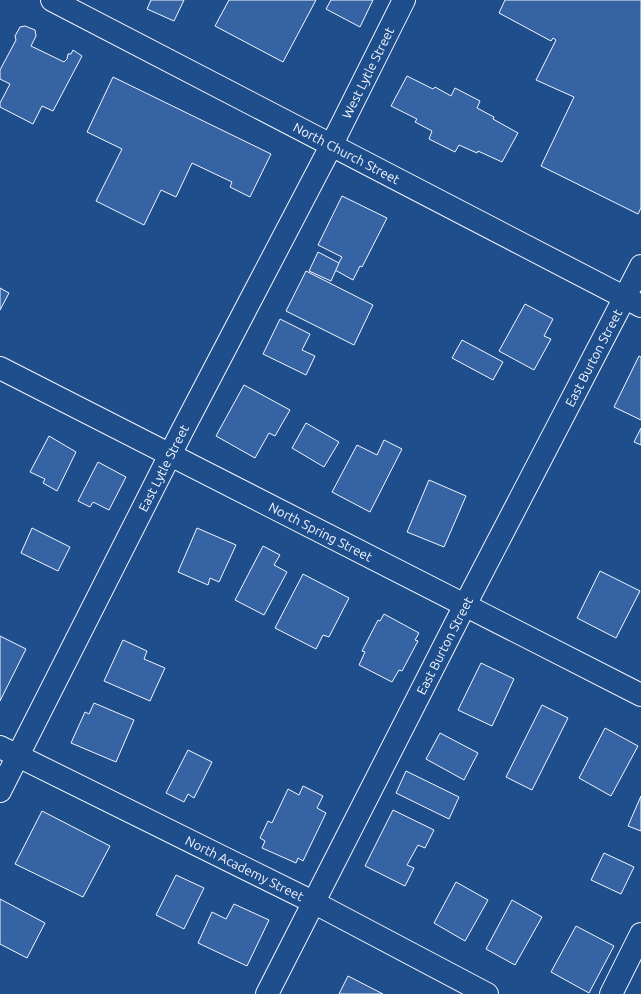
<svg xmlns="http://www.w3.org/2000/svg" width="641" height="994" font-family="Ubuntu,sans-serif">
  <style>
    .building { fill: #3563a3; stroke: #f2f6ff }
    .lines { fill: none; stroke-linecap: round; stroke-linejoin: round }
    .minor-casing { stroke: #f2f6ff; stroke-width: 24 }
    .minor { stroke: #1f4e8c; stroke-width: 22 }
    .labels { text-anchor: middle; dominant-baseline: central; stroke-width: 3; stroke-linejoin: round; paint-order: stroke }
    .street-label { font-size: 13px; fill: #f2f6ff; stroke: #1f4e8c }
  </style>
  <rect width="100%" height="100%" fill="#1f4e8c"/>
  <g class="building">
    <path d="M151,0h33l-10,21 -27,-12z"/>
    <path d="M229,0h87l-33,62 -68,-36z"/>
    <path d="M331,0h42l-13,27 -34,-18z"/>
    <path d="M505,0h136v208l-3,6 -97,-48 33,-69 -38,-17 20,-40 -3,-2 -2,3 -52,-28z"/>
    <path d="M25,26l10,4 1,6 -5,10 33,16 3,-3 1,-5h3l2,-4 9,6 -29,55 -11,-5 -9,18 -33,-17v-4l10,-19 -10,-5v-9l16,-30 -1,-4 5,-9z"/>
    <path d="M407,76l26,13 2,-2 16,9 4,-8 25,13 -3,7 17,9 -1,2 25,14 -16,29 -24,-11 -1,2 -18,-8 -4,7 -26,-13 3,-8 -17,-9 2,-3 -26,-13z"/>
    <path d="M113,77l158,77 -21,43 -20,-10 2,-5 -40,-19 -16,34 -15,-7 -17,35 -48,-24 26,-52 -35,-17z"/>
    <path d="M342,196l45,22 -25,49 -2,-1 -7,14 -18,-10 7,-13 -24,-12z"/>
    <path d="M318,252l21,11 -8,18 -22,-10z"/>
    <path d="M306,271l67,34 -19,40 -68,-34z"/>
    <path d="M0,288l9,5 -9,17z"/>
    <path d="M525,304l28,15 -9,17 7,3 -17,31 -35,-19z"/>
    <path d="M280,319l30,15 -8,16 13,6 -9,19 -43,-21z"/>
    <path d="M462,340l41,22 -10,18 -41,-22z"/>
    <path d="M639,356l2,1v63l-27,-13z"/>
    <path d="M244,385l46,25 -15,26 -6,-3 -14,25 -39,-22z"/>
    <path d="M306,423l33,19 -15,25 -32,-19z"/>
    <path d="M641,428v17l-7,-3z"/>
    <path d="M49,436l27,16 -19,39 -14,-8 2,-4 -15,-7z"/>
    <path d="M384,440l18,9 -32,63 -38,-20 25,-47 20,10z"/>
    <path d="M98,462l28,15 -17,33 -16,-8 -3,5 -12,-6z"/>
    <path d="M429,480l37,16 -22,51 -37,-15z"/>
    <path d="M32,528l38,19 -12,24 -37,-18z"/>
    <path d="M197,528l39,17 -17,37 -9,-4 -2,7 -30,-13z"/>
    <path d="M263,546l17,9 -6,10 13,7 -23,43 -29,-15z"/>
    <path d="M600,571l40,20 -24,47 -39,-20z"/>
    <path d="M303,574l46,24 -20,39 -6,-2 -7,14 -41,-21z"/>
    <path d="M384,614l35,19 -4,7 3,1 -16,30 -3,-1 -7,12 -33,-17 6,-13 -3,-1 16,-31 2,1z"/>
    <path d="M0,636l26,13 -26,52z"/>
    <path d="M123,640l24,11 -3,8 21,9 -15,33 -46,-20z"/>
    <path d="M481,663l33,16 -22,47 -34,-16z"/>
    <path d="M94,703l40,17 -18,42 -45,-19 14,-31 4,2z"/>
    <path d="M542,705l26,13 -36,72 -26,-13z"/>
    <path d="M605,728l33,18 -27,50 -32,-18z"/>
    <path d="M440,733l38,20 -14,27 -38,-21z"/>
    <path d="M188,750l24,12 -18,36 -6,-4 -4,8 -18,-9z"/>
    <path d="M406,771l53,26 -10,22 -53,-26z"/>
    <path d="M303,786l20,10 -6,12 9,5 -23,48 -5,-3 -2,5 -34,-15 3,-7 -5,-3 8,-17 4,2 16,-34 11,6z"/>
    <path d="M641,796v35l-13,-5z"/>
    <path d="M393,810l41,20 -9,18 -7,-3 -11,20 7,3 -9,18 -40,-20z"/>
    <path d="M42,811l68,35 -27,51 -68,-33z"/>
    <path d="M604,853l30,14 -13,27 -30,-14z"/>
    <path d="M176,875l28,13 -20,41 -28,-14z"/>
    <path d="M456,882l32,18 -23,41 -31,-18z"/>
    <path d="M0,899l45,24 -18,35 -27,-14z"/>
    <path d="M512,900l30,17 -27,48 -29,-16z"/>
    <path d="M234,904l35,16 -22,46 -49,-23 14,-31 14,7z"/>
    <path d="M576,926l38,20 -25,47 -38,-21z"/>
    <path d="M348,976l35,18h-44z"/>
  </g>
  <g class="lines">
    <defs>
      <g id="minor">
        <path id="s1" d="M52,0l589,306"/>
        <path id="s2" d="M0,368l641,327"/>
        <path id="s3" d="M0,747l313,155 174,92"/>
        <path id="s4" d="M0,791l181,-358 150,-287 73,-146"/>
        <path id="s5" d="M267,994l198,-389 176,-339"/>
        <path d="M611,994l30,-60"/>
      </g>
    </defs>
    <use href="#minor" class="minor-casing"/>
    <use href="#minor" class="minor"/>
  </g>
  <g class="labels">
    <g class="street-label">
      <text stroke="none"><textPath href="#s4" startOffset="807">West Lytle Street</textPath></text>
      <text stroke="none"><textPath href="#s1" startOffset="332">North Church Street</textPath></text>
      <text stroke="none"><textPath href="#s5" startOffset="715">East Burton Street</textPath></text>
      <text stroke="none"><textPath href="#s4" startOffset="362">East Lytle Street</textPath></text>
      <text stroke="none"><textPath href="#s2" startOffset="360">North Spring Street</textPath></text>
      <text stroke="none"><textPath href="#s5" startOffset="391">East Burton Street</textPath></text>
      <text stroke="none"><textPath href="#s3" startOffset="273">North Academy Street</textPath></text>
    </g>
  </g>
</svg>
